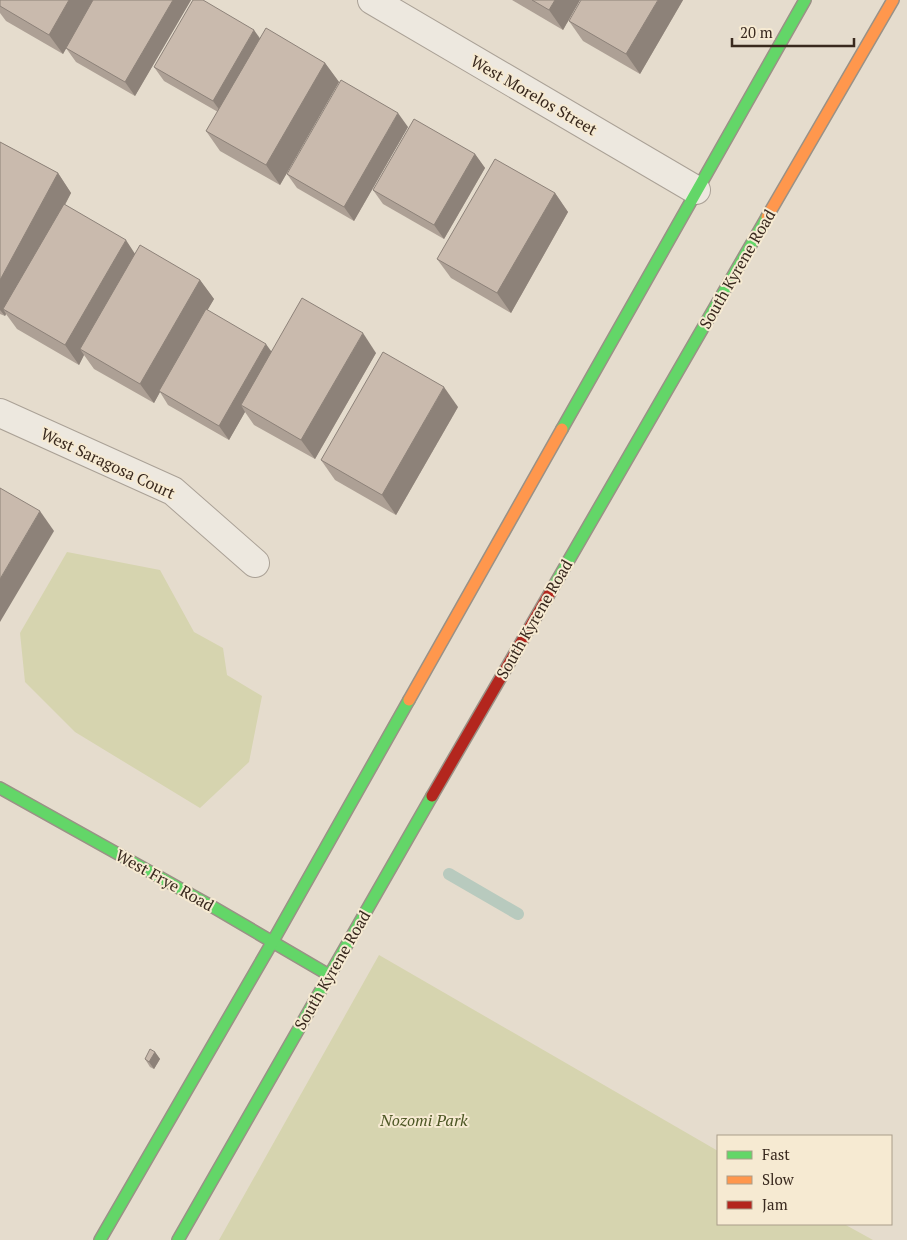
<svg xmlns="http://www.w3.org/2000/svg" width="907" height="1240" font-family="'PT Serif',serif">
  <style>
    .green { fill: #d6d4af }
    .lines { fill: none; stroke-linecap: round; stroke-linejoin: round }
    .stream { stroke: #b8cabe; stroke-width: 12 }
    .street-casing { stroke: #aaa196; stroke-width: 30 }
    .fast-casing { stroke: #9a9186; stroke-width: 14 }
    .slow-casing { stroke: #9a9186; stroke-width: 14 }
    .jam-casing { stroke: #9a9186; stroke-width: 14 }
    .street { stroke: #ede8df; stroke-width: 28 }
    .fast { stroke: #63d668; stroke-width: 11 }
    .slow { stroke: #ff974d; stroke-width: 11 }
    .jam { stroke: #b3261e; stroke-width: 11 }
    .wall { fill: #ada095 }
    .shaded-wall { fill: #8d8279 }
    .building { fill: #c9baad; stroke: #8d8279 }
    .labels { text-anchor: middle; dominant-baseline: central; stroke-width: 4; stroke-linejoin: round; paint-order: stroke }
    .street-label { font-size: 16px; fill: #39291e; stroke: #f6ead2 }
    .park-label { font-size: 16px; font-style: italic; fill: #4c5624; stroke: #f6ead2 }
  </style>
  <rect width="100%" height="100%" fill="#e5dccd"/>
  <g class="green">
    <path d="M67,552l93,18 34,62 29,16 4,27 35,21 -13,66 -49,46 -125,-76 -50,-50 -5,-49z"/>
    <path d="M379,955l339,196v73h126l29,16h-654z"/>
  </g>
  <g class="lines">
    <path class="stream" d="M449,874l69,40"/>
    <defs>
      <g id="street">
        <path d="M372,0l324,190"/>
        <path d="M0,413l173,78 82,72"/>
      </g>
      <g id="fast">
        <path d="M562,429l243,-429"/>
        <path d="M551,591l216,-374"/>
        <path d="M0,788l213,119 116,68"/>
        <path d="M100,1240l173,-299 136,-241"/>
        <path d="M178,1240l254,-444"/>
      </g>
      <g id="slow">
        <path d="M767,217l126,-217"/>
        <path d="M409,700l153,-271"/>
      </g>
      <path id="jam" d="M432,796l119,-205"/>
    </defs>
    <use href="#street" class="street-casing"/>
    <use href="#fast" class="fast-casing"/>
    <use href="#slow" class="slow-casing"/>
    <use href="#jam" class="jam-casing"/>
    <use href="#street" class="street"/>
    <use href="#fast" class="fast"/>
    <use href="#slow" class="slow"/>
    <use href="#jam" class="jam"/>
  </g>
  <g class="wall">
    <path d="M0,0h191l-56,96 -59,-34 -10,-14 -3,6 -57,-33 -6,-8z"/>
    <path d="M512,0h68l-17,30z"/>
    <path d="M683,0l-43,74 -57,-33 -14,-20z"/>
    <path d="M260,38l65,25 14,19 -59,103 -60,-34 -14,-20 12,-19 -54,-31 -10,-14z"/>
    <path d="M408,127l-54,94 -57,-33 -10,-14z"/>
    <path d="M0,142l58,31 13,20 -6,12 70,49 65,26 14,19 -7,11 64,41 105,2 -61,106 -61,-34 -9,-13 -16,28 -61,-35 -8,-13 -6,11 -60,-34 -10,-14 -5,10 -62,-36 -11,-15 -1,2 -5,-2z"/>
    <path d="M475,154l10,14 -41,71 -61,-35 -10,-14z"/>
    <path d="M555,193l13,19 -57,101 -60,-35 -14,-19z"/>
    <path d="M458,407l-62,108 -61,-35 -14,-20z"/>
    <path d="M155,1052l5,7 -6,10 -4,-2 -5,-8z"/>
  </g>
  <g class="shaded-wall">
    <path d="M69,0h25l-31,54 -14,-19z"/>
    <path d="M173,0h18l-56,96 -10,-14z"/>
    <path d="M555,0h25l-17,30 -14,-20z"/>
    <path d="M658,0h25l-43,74 -14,-20z"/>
    <path d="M254,30l10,14 -41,71 -10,-14z"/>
    <path d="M325,63l14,19 -59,103 -14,-20z"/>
    <path d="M398,113l10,14 -54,94 -10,-14z"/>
    <path d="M475,154l10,14 -41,71 -10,-14z"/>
    <path d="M58,173l13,20 -64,119 -4,-3 3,5 -1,2 -5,-6v-30z"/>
    <path d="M555,193l13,19 -57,101 -14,-20z"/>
    <path d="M126,240l13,20 -59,89 4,6 -5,10 -14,-20z"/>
    <path d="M200,280l14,19 -54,93 -1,-1 1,1 -6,11 -14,-19z"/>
    <path d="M363,333l13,20 -61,106 -14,-19z"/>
    <path d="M266,344l10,14 -35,47 4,7 -16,28 -10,-14z"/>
    <path d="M444,387l14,20 -62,108 -14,-20z"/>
    <path d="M40,511l14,20 -54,91v-43z"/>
    <path d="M155,1052l5,7 -6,10 -5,-7z"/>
  </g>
  <g class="building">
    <path d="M0,0h69l-20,35 -49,-29z"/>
    <path d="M93,0h80l-48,82 -59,-34z"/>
    <path d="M193,0h10l51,30 -41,71 -59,-34z"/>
    <path d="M532,0h23l-6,10z"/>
    <path d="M581,0h77l-32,54 -57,-33z"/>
    <path d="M266,28l59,35 -59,102 -60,-34z"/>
    <path d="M341,80l57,33 -54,94 -57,-33z"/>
    <path d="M414,119l61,35 -41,71 -61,-35z"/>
    <path d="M0,142l58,31 -58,107z"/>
    <path d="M495,159l60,34 -58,100 -60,-34z"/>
    <path d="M64,204l62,36 -61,105 -62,-36z"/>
    <path d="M140,245l60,35 -60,104 -60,-35z"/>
    <path d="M302,298l61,35 -62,107 -60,-35z"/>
    <path d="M206,309l60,35 -47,82 -60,-35z"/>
    <path d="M383,352l61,35 -62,108 -61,-35z"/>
    <path d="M0,488l40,23 -40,68z"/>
    <path d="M150,1049l5,3 -6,10 -4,-3z"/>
  </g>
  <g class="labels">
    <g class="street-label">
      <text transform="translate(534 95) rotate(30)">West Morelos Street</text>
      <text transform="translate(737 269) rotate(-60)">South Kyrene Road</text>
      <text transform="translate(108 463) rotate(25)">West Saragosa Court</text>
      <text transform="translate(534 619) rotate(-60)">South Kyrene Road</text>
      <text transform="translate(165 880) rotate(29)">West Frye Road</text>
      <text transform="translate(332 970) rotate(-60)">South Kyrene Road</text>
    </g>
    <g class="park-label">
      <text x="424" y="1120">Nozomi Park</text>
    </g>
  </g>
  <rect x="717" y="1135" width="175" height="90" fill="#f6ead2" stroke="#aa9d8a"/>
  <rect x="727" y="1151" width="25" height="8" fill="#63d668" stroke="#aa9d8a"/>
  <text x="762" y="1160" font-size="15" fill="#39291e">Fast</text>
  <rect x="727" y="1176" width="25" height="8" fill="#ff974d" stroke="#aa9d8a"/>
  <text x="762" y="1185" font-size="15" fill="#39291e">Slow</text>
  <rect x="727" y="1201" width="25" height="8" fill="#b3261e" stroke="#aa9d8a"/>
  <text x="762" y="1210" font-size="15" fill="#39291e">Jam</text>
  <path d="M732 38v8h122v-8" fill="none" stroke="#39291e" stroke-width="2.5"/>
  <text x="740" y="38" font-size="15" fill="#39291e" stroke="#f6ead2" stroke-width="4" paint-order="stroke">20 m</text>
</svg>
